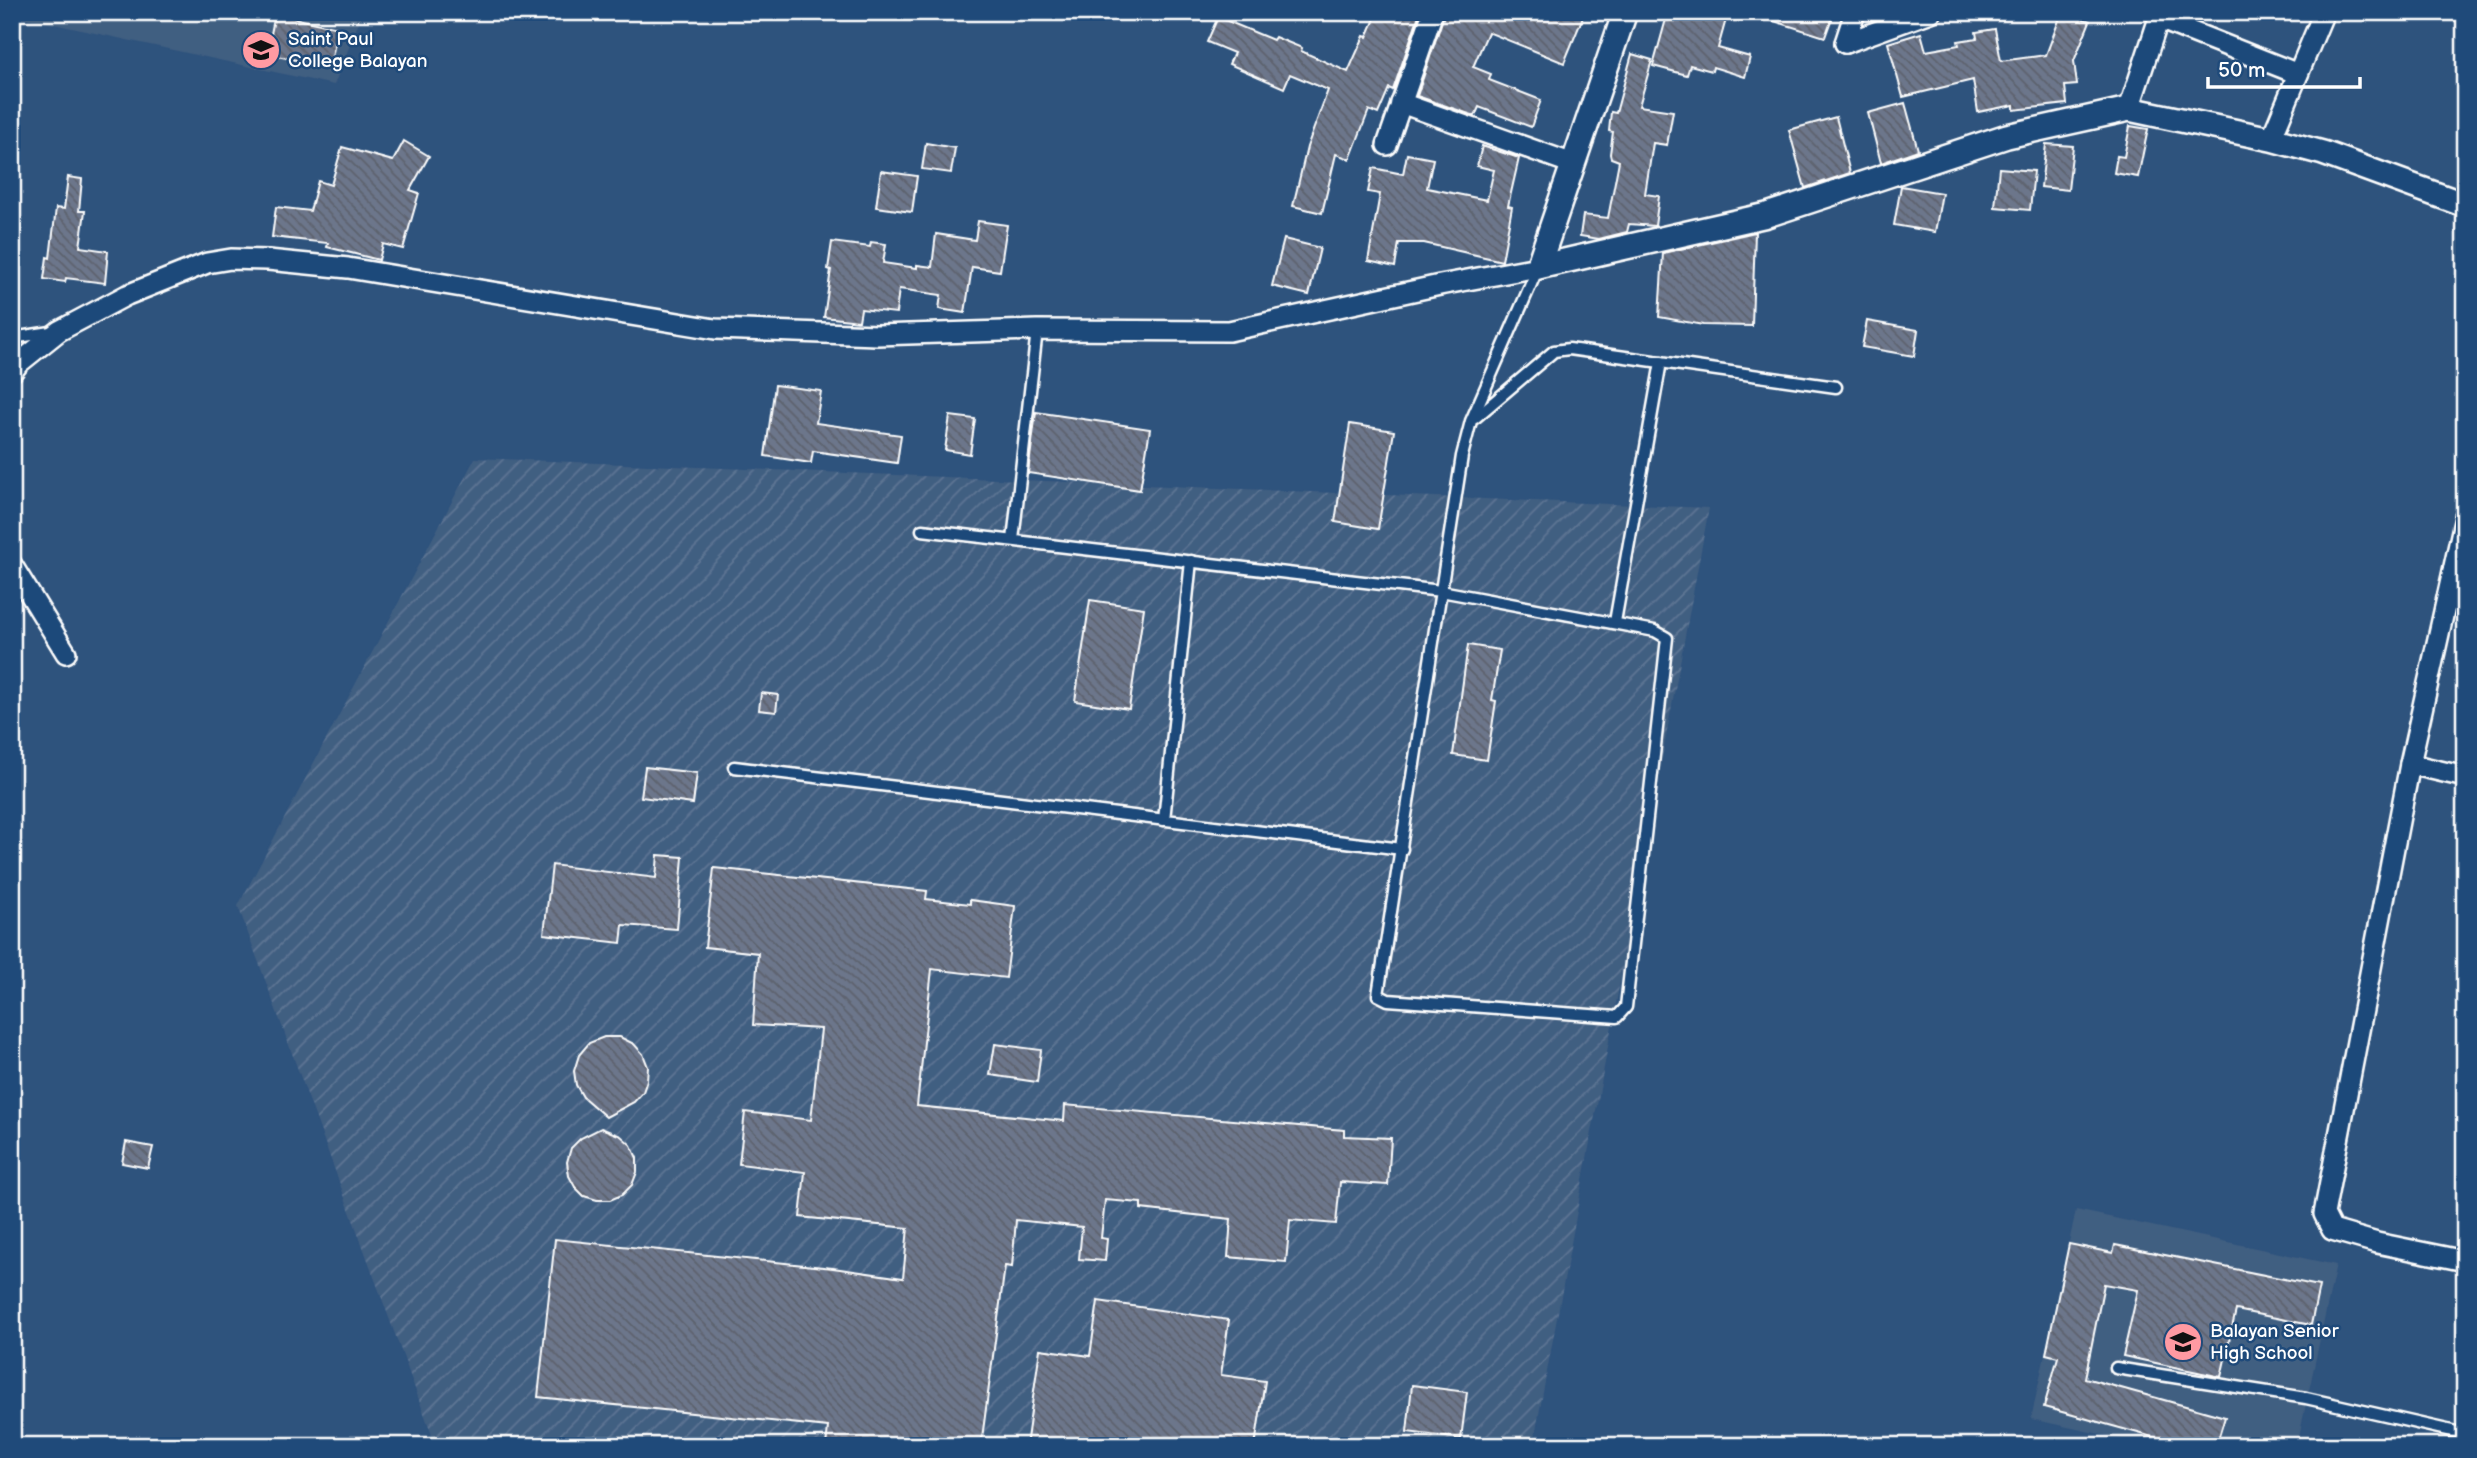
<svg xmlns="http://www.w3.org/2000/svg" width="2477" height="1458" font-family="'Balsamiq Sans',sans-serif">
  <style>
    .built { fill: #415e81 }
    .industrial { fill: url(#industrial-furrows) }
    .building { fill: url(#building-back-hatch); stroke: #fff; stroke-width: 2 }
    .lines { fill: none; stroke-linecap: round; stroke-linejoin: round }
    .service-casing { stroke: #fff; stroke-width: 15 }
    .minor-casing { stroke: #fff; stroke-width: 24 }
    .tertiary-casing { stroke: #fff; stroke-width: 28 }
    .service { stroke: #1f4a7a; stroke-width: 10 }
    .minor { stroke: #1f4a7a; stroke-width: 19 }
    .tertiary { stroke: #1f4a7a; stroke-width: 23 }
    .labels { text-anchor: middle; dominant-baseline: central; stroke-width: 5; stroke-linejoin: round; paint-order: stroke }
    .poi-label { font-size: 19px; fill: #fff; stroke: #1f4a7a; text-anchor: start }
  </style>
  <defs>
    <pattern id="industrial-furrows" width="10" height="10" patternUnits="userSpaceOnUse" patternTransform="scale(1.75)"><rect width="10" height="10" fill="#415e81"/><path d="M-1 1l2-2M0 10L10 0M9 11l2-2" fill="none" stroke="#5e7694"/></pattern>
    <pattern id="building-back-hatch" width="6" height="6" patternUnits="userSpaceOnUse" patternTransform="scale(1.75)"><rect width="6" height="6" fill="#6c768b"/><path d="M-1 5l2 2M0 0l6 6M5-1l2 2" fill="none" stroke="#5c616c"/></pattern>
  </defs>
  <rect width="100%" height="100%" fill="#2e537d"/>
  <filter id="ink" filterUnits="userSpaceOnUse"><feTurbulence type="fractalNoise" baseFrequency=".0143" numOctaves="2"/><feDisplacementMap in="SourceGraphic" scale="14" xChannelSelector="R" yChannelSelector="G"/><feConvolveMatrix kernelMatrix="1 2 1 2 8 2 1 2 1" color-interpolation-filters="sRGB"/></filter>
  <g filter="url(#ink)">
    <g class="built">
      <path d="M12,12h351l-29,73 -322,-70z"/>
      <path d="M2076,1210l260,55 -39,181h-142l-124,-27z"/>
    </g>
    <path class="industrial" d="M475,458l1234,50 -176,938h-1097l-198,-540z"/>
    <g class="building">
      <path d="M1378,12h42l-27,78 -4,-2 -11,26 -9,-4 -19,49 -14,-5 -14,59 -29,-7 14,-59 21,-57 -38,-16 -6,14 -55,-24 5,-11 -27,-11 11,-25 55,23 2,-3 27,11 -1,3 47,21 16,-36 3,1z"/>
      <path d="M1445,12h140l-21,51 -76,-31 -15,35 18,7 -2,6 52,20 -10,27 -52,-20 -4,9 -58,-20z"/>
      <path d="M1668,12h60l-10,36 32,9 -5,20 -32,-10 -1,4 -22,-6 -3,10 -34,-9z"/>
      <path d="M1759,12h75l-9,25 -67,-21z"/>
      <path d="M2062,12l28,9 -16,40 3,24 -12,1 2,18 -53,6v-5l-36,7 -5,-32 -70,17 -15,-54 33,-10 5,18 33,-6 -1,-4 19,-3 -1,-6 19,-3 6,32 45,-6z"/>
      <path d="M275,14l63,14 -8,39 -63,-13z"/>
      <path d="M1632,54l20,6 -13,46 34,5 -6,34 -14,-2 -8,51 14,2 -4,30 -26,-2 -2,8 -28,7 -19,-3 3,-21 25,3 11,-57 -8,-3 -1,-4 3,-22 -4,-1 2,-19 5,1z"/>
      <path d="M1905,103l13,47 -37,13 -13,-50z"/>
      <path d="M1836,117l14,56 -45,15 -16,-58z"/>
      <path d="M2130,126l18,3 -10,48 -24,-4 3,-17 7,1z"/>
      <path d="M404,141l25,15 -19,34 9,3 -16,56 -20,-5 -4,16 -52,-13 1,-4 -56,-6 4,-30 34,4 8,-30 13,4 11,-38 51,14z"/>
      <path d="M926,143l29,5 -4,25 -29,-4z"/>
      <path d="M2046,144l27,2 -5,44 -27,-3z"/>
      <path d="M1482,146l37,12 -11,48 4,1 -10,54 -78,-18h-25l-4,24 -27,-6 12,-67 -12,-2 5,-24 30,6 4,-20 26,5 -6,29 60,12 7,-30 -17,-4z"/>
      <path d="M1999,168l35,3 -4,39 -35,-3z"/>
      <path d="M881,171l36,5 -5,36 -36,-5z"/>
      <path d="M68,177l14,2 -3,32h6l-5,36 28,4 -3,32 -39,-5 -1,4 -21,-3 3,-22 3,1 6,-50 8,1z"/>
      <path d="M1901,186l41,7 -7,39 -41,-7z"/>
      <path d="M978,221l29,4 -7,46 -28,-4 -7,46 -26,-4 2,-14 -42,-6 -3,24 -35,-4 -2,12 -35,-4 7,-47 -3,-1 4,-27 38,5 1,-5 15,2 -3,19 34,5v-3l15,2 4,-33 39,6z"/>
      <path d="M1755,232l-3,94 -49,-1 -44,-8 4,-64z"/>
      <path d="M1284,239l36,9 -11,47 -37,-9z"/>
      <path d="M1867,321l51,9 -4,26 -52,-9z"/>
      <path d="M775,385l46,6 -5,32 85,12 -4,28 -84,-12 -2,12 -46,-7z"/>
      <path d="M1036,412l114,17 -10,61 -112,-17z"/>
      <path d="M950,416l25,3 -5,35 -25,-4z"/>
      <path d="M1350,424l44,7 -16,98 -43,-7z"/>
      <path d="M1090,600l54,8 -15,101 -54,-8z"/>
      <path d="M1468,645l32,5 -8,50 4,1 -9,59 -34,-5z"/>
      <path d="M761,693l17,2 -2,17 -17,-2z"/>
      <path d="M645,767l52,6 -4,31 -52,-7z"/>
      <path d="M658,855l25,2 -6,72 -54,-4 -2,18 -77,-9 8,-69 104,13z"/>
      <path d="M714,868l213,23 -1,8 44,5v-4l45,6 -9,72 -74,-9 -15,137 147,15 1,-16 279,25v6l47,2 -3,47 -48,-3 -4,42 -46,-4 -4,42 -58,-5 3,-38 -90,-10v-6l-36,-3 -4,38 6,1 -2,22 -26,-2 3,-32 -66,-7 -4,47 -7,-1 -24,180h-155l2,-19 -290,-30 17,-158 278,29 70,10 5,-50 -108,-11 5,-45 -66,-8 6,-52 66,8 10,-91 -68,-4 5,-72 -53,-6z"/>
      <path d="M604,1037h16l14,7 9,10 5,13 -1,13 -4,12 -9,10 -28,15 -23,-20 -7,-12 -2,-14 5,-16 10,-12z"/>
      <path d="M995,1044l46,6 -4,32 -47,-7z"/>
      <path d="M601,1128l20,8 10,9 6,13v14l-5,13 -10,10 -12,5h-13l-13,-4 -9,-9 -6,-11 -2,-14 4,-14 10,-10z"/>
      <path d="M126,1142l27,5 -5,21 -26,-5z"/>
      <path d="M2069,1244l44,9 2,-8 204,41 -8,39 -75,-15 -15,67 -98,-21 15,-66 -34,-6 -19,94 140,39 -9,29h-31l-141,-39 14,-50 -12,-3z"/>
      <path d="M1098,1301l131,19 -8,55 44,6 -10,65h-229l14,-97 50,7z"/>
      <path d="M1412,1385l55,7 -6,47 -54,-7z"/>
    </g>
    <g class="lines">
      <defs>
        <g id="service">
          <path d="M12,338l39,-6"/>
          <path d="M1475,418l79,-67 15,-2 267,38"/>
          <path d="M922,530l519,61 214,40 12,7 -41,369 -9,10 -229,-17 -10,-5 84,-539 9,-35 67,-153"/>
          <path d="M1013,540l24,-210"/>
          <path d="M1615,622l46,-260"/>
          <path d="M734,767l668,82"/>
          <path d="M1164,820l27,-259"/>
          <path d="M2116,1368l190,30 159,36"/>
        </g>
        <g id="minor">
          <path d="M2159,19l139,55"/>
          <path d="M1845,43l86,-31"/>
          <path d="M1845,43l10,-31"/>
          <path d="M1401,103l172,61"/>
          <path d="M2129,109l32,-97"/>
          <path d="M2271,139l53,-127"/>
          <path d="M1387,145l46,-133"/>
          <path d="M12,372l7,-9 40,-32 68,-36 80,-32 24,-4 37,1 80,8 367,61 162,6 160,-5 192,1 211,-46 98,-18"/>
          <path d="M2465,517l-55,247 -86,450 8,16 45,13 88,18"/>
          <path d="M12,565l54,88"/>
          <path d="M2410,764l55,13"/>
        </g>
        <g id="tertiary">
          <path d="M1538,267l229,-52 240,-79 122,-27 142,30 52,14 142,52"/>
          <path d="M1538,267l87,-255"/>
        </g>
      </defs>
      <use href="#service" class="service-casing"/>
      <use href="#minor" class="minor-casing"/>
      <use href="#tertiary" class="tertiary-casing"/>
      <use href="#service" class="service"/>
      <use href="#minor" class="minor"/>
      <use href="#tertiary" class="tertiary"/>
    </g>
  </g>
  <defs>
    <symbol id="university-disc" viewBox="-11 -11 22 22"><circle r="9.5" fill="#ff9aa2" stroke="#1f4a7a"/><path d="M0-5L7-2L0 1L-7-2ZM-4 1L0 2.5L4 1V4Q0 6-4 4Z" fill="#111"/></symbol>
    <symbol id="school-disc" viewBox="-11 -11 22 22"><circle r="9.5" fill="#ff9aa2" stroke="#1f4a7a"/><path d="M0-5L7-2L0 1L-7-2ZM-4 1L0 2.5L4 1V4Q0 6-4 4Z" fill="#111"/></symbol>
  </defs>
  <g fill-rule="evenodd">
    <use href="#university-disc" x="239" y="28" width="44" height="44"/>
    <use href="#school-disc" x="2161" y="1320" width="44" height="44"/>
  </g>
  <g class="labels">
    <g class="poi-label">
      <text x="288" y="39">Saint Paul<tspan x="288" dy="22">College Balayan</tspan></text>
      <text x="2210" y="1331">Balayan Senior<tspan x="2210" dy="22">High School</tspan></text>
    </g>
  </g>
  <rect width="2477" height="1458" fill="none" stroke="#1f4a7a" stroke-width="42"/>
  <rect x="21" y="21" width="2435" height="1416" fill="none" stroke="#fff" stroke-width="2.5" filter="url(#ink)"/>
  <path d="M2208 77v10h152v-10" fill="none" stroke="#ffffff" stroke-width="3.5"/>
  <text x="2218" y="77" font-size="21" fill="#ffffff" stroke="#1f4a7a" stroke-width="5" paint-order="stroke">50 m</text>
</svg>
